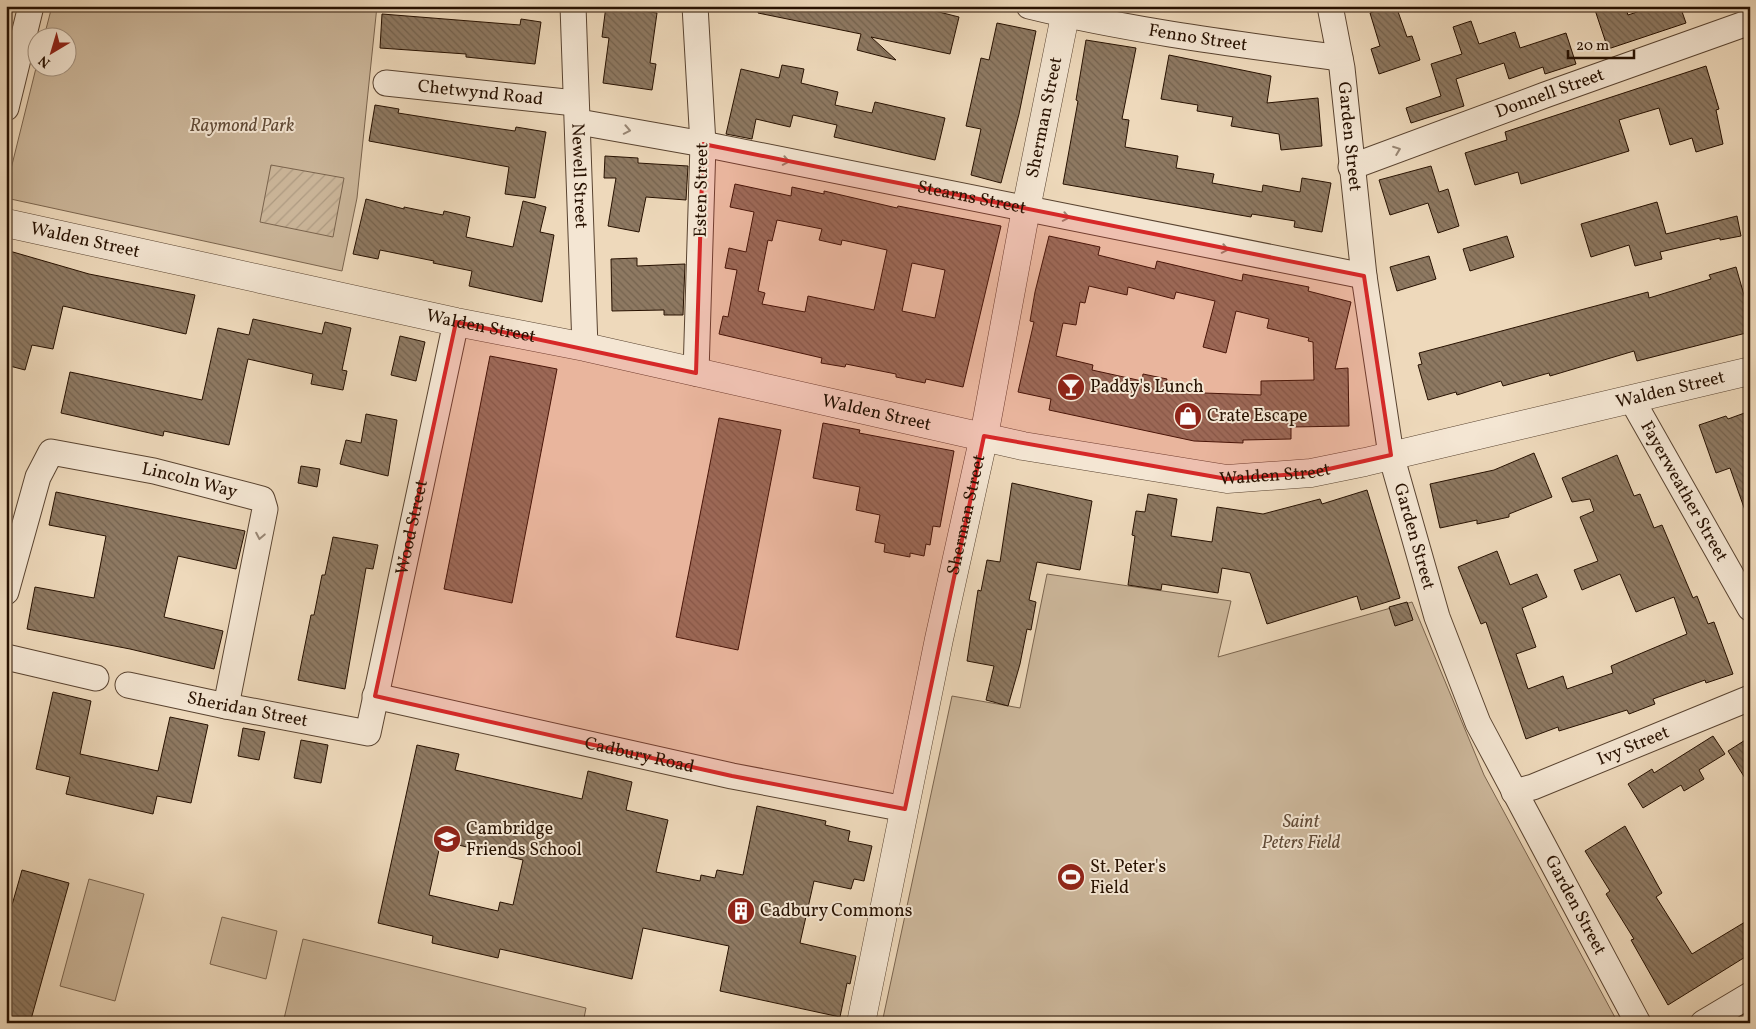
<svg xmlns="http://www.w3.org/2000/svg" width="1756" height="1029" font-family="Vollkorn,serif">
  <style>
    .green { fill: #ccb79b; stroke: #7a644e }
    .garden { fill: url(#garden-furrows); stroke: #7a644e }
    .building { fill: url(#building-back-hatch); stroke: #271101; fill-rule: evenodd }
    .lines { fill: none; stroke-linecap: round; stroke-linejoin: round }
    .minor-casing { stroke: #594330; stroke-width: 27 }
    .tertiary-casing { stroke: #594330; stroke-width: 29 }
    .minor { stroke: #f4e6d3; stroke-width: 25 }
    .tertiary { stroke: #f4e6d3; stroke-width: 28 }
    .oneway { stroke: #988674 }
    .marked { fill: #d62828; fill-opacity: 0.2; stroke: #d62828; stroke-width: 4; stroke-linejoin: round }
    .labels { text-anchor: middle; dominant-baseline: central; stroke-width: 4; stroke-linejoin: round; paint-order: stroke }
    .street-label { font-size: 18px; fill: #271101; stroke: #f4e6d3 }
    .park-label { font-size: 18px; font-style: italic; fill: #614b37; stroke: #f4e6d3 }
    .poi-label { font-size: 18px; fill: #271101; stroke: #f4e6d3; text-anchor: start }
  </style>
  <defs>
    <pattern id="garden-furrows" width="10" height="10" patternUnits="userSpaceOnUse" patternTransform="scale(1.25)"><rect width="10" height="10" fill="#ccb79b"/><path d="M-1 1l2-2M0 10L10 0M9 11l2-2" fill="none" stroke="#af9c84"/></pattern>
    <pattern id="building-back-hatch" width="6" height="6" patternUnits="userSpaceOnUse" patternTransform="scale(1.25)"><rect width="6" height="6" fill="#8e7962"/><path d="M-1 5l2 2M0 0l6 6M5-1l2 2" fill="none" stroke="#74624e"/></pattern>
  </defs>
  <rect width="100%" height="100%" fill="#eed9bb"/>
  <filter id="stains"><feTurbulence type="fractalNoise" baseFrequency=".004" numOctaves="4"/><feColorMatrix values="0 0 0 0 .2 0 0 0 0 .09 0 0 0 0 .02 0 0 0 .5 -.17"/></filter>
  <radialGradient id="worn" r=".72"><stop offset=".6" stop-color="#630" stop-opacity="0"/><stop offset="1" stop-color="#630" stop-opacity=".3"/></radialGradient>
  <g class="green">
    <path d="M52,6h325l-20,192 -15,73 -336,-73v-9l31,-125 1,4h30v-30l-24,-1z"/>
    <path d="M1047,574l184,27 -13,56 194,-55 72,173 134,248h-736l70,-327 68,12z"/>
    <path d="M89,879l55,15 -29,107 -55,-15z"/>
    <path d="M222,917l55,14 -11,48 -56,-15z"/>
    <path d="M303,939l283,69 -3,15h-300z"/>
  </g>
  <path class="garden" d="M271,165l73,13 -11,59 -73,-15z"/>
  <g class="building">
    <path d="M606,6l51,7 -7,50 6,1 -4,26 -49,-7 6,-45 -7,-1z"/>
    <path d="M759,6h156l44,11 -9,37 -79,-17 25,23 -39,-10 4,-16 -103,-21z"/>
    <path d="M1390,6h6l11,31 5,-1 8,24 -41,14 -8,-25 9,-3 -10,-33z"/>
    <path d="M1606,6h19l3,9 27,-9h25l6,17 -78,26 -13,-39z"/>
    <path d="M382,14l138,11 1,-6 20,3 -6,42 -69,-7v-3l-86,-6z"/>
    <path d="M1471,21l8,23 36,-12 5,16 46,-15 10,31 -31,10 -2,-7 -34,12 -5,-16 -48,16 8,27 -53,17 -5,-15 35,-12 -10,-32 31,-10 -9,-27z"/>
    <path d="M997,23l39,8 -17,83 -18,69 -30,-8 10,-46 -15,-3 15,-68 8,2z"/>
    <path d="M1086,40l50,8 -14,71 7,1 -4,27 53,9 -2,12 38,6 -2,9 50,9 1,-7 37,7 2,-14 29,5 -9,49 -28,-5 1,-6 -43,-7 -1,3 -188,-33 15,-83 -2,-1z"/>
    <path d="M1169,55l102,21 -4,27 51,-5 4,48 -41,4 -2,-16 -48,-8 2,-9 -36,-6 1,-6 -37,-6z"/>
    <path d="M782,65l22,4 -3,14 37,9 -3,13 37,8 3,-11 70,16 -10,42 -101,-23 3,-12 -44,-10 -3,12 -34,-8 -4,20 -26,-5 15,-65 38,9z"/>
    <path d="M1706,66l13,43 -3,1 7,34 -27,8 -4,-14 -22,7 -11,-37 -40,12 10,31 -108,33 -3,-12 -43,13 -10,-32 42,-13 -2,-8z"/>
    <path d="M375,105l24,4 -1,4 76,12 41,6 1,-4 30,5 -11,66 -30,-4 4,-27 -140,-26z"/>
    <path d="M605,156l33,2v5l50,3 -2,34 -40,-3 -7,35 -31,-6 8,-48h-12z"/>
    <path d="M1431,166l8,26 9,-3 11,37 -21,7 -10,-30 -38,12 -11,-35z"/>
    <path d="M735,184l56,12 1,-9 32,7v-3l73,17 1,-2 103,20 -38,161 -37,-8 -1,4 -29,-6v-3l-50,-10 -1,3 -24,-4 1,-5 -103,-24 4,-18 5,1 9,-47 -12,-2 4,-20 17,4 8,-40 -24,-5zM777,220l45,9 -3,11 22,5 1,-5 45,10 -13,60 -66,-14 -3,16 -43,-8 3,-11 -7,-2 10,-51 4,1zM912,263l33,7 -10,48 -33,-7z"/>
    <path d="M366,199l38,10v-2l39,8 1,-4 26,6 -4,20 47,10 10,-46 23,6 -6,25 14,3 -12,67 -73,-16 3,-15 -39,-8 1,-2 -54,-11 -2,9 -25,-5z"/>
    <path d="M1657,202l9,32 71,-18 4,20 -21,4v-2l-60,14 2,7 -27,7 -6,-21 -38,12 -10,-33z"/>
    <path d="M1049,236l51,11 -2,8 57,14 2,-8 85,20 1,-7 66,13 -1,4 43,11 -16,67 13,-1 1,58 -58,1v12l-48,1v3l-49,-2 -145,-31 2,-11 -33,-7 16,-70 -4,-1 5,-29zM1089,286l38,9 1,-8 46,12 2,-7 39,9 -12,46 23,6 10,-42 33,8 -2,9 42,10 -1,3 5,1 1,38 -53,1v14l-57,-2 -38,-9 1,-5 -24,-5 -1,7 -50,-11 1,-5 -37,-9 7,-33 13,2 4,-23 5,1z"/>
    <path d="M1507,236l7,21 -44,14 -7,-22z"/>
    <path d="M6,250l83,24 106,21 -9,39 -123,-28 -10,43 -21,-4 -7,25 -19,-5z"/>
    <path d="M1429,256l7,23 -39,12 -7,-24z"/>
    <path d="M637,258v8l48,-2 -2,51h-19v-5l-52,1 -1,-52z"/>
    <path d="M1736,267l14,49v16l-113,29 -3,-10 -84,25 -1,-3 -46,13 -2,-5 -44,14 -1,-3 -28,8 -10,-35 4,-1 -3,-11 229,-61 1,6 62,-19 -2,-4z"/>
    <path d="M253,319l69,15 3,-12 26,6 -9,42 5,1 -4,19 -32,-6 2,-10 -65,-15 -19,86 -65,-14 -1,5 -102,-23 9,-41 132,28 16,-72 31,7z"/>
    <path d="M400,336l25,6 -9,39 -25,-6z"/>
    <path d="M490,356l67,13 -45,234 -68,-14z"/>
    <path d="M1750,411v105h-3l-17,-48 -14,5 -17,-48 27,-9 2,3z"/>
    <path d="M366,414l31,6 -9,56 -48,-12 6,-24 15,3z"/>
    <path d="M719,418l62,12 -43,220 -62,-13z"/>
    <path d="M823,423l37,7 -1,3 95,18 -14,76 -7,-1 -3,19 -4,-1 -2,12 -14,-3v4l-26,-5 1,-8 -10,-2 5,-27 -24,-5 4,-23 -47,-9z"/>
    <path d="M1534,453l18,44 -43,17v3l-32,7v-4l-37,8 -10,-44 64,-14z"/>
    <path d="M1617,455l17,41 6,-2 14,34 8,-3 31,73 4,-2 11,28 6,-2 19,52 -27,9 -1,-3 -52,19 2,5 -26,10 -2,-4 -68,21 -1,-4 -32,12 -40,-117 -5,2 -23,-57 39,-16 13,34 27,-11 10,23 -25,11 14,39 -20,7 12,35 35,-13 4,13 46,-16 -2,-7 76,-32 -13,-37 -38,15 -16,-38 -38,16 -8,-20 24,-9 -18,-44 14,-6 -4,-12 -18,3 -10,-24z"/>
    <path d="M301,466l19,3 -3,18 -19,-4z"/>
    <path d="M1012,483l80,18 -12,69 -43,-8 -8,38 7,2 -5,28 -4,-1 -7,35 -12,42 -22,-6 8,-34 -27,-5 11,-71 3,1 6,-31 13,2z"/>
    <path d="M1367,490l33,108 -39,12 -4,-14 -90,28 -17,-51 -28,-5 -4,25 -56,-9 -1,6 -33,-5 7,-49 -3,-1 4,-24 9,1 3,-18 29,5 -6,37 41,6 5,-35 46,7 57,-15 2,5z"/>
    <path d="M56,492l189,39 -9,38 -58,-13 -14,61 59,14 -9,38 -84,-20 -103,-20 8,-42 59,11 12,-62 -57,-11z"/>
    <path d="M333,537l45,8 -5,24 -7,-1 -21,121 -47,-9 13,-65h3l8,-40h3z"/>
    <path d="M1407,602l6,18 -18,6 -6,-19z"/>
    <path d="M53,692l38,9 -11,53 78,17 12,-54 38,8 -17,78 -34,-7 -4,18 -87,-20 4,-17 -34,-8z"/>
    <path d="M243,728l22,4 -6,28 -21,-4z"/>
    <path d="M1713,736l12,18 -26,16 5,9 -20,12 -3,-6 -38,23 -15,-24 24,-15 2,4z"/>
    <path d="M1750,737v49l-22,-35z"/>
    <path d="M301,740l27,5 -7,38 -27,-5z"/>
    <path d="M417,745l42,9 -4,16 127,29 6,-28 44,11 -6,28 42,10 -12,52 44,9 1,-6 14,3 2,-8 26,5 14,-69 69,15 -1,4 25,6 -2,10 24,5 -8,35 -10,-2 -3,10 -37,-8 -14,62 56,13 -6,28 -3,-1 -7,34 -120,-26 9,-45 -86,-18 -11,51 -132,-30 -2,9 -66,-15 1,-7 -55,-13zM441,841l82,19 -10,45 -13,-3 -2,9 -69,-16z"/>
    <path d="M1625,826l37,67 -6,4 36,57 58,-35v35l-82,51 -37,-65 3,-1 -28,-45 4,-3 -25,-40z"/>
    <path d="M22,870l47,13 -39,140h-24v-97z"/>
  </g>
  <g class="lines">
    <defs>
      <g id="minor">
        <path id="s1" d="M573,6l12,341"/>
        <path d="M695,6l8,138 -7,229"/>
        <path id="s2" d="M1029,6c102,25 207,38 311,52"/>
        <path id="s3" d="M1330,6l12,62 22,208 27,179 46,162 41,106 160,300"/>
        <path id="s4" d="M386,83l189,20"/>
        <path d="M6,108l25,-102"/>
        <path id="s5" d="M579,122l124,22 661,132"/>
        <path id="s6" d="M1351,167l194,-72 205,-73"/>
        <path id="s7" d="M1632,400l118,208"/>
        <path id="s8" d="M6,592l32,-115 13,-25 103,19 108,28 3,10 -39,197"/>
        <path d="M6,657l90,21"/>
        <path id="s9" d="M128,685l98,21 142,27 88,-411"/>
        <path id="s10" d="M375,696l357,80 173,33"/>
        <path id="s11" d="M1514,792l19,-5 217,-89"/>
        <path d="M1703,1023l47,-28"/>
      </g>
      <g id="tertiary">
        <path id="s12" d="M6,223l450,99 129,25 438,99 204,33 84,-6 54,-11 385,-91"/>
        <path id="s13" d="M861,1023l78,-384 45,-203 42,-227 41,-203"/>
      </g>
    </defs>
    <use href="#minor" class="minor-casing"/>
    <use href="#tertiary" class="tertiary-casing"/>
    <use href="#minor" class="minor"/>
    <use href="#tertiary" class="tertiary"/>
  </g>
  <defs><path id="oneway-chevron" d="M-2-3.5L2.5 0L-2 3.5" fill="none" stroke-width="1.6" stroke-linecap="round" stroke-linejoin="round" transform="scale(1.25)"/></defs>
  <g class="oneway">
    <use href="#oneway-chevron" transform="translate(627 130) rotate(11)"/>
    <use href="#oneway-chevron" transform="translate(1397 150) rotate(-21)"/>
    <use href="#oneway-chevron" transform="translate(786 161) rotate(11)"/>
    <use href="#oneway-chevron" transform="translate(1066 217) rotate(11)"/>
    <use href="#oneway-chevron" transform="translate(1225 249) rotate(11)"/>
    <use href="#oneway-chevron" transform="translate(260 536) rotate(101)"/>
  </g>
  <path class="marked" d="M703,144l661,132 27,179 -80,18 -84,6 -243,-43 -79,373 -173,-33 -357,-80 81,-374 240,51z"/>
  <defs>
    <symbol id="bar-disc" viewBox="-11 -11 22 22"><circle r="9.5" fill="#8f2418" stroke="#f4e6d3"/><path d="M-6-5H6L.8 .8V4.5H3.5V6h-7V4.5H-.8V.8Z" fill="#fff"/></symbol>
    <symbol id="shop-disc" viewBox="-11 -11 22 22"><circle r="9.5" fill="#8f2418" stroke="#f4e6d3"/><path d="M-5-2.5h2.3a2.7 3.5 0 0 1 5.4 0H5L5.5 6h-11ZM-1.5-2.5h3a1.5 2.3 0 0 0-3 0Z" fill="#fff"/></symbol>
    <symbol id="school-disc" viewBox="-11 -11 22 22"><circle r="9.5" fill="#8f2418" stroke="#f4e6d3"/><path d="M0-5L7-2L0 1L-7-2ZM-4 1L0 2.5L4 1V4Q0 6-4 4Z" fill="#fff"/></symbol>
    <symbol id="stadium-disc" viewBox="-11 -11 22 22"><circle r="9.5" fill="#8f2418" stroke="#f4e6d3"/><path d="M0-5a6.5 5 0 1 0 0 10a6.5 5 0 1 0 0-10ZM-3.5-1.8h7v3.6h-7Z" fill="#fff"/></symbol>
    <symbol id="building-disc" viewBox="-11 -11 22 22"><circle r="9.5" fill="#8f2418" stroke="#f4e6d3"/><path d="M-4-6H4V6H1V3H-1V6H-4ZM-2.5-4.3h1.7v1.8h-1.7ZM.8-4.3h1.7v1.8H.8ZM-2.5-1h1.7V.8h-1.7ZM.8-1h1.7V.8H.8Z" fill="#fff"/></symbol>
  </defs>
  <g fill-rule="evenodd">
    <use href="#bar-disc" x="1055" y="371" width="32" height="32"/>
    <use href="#shop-disc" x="1172" y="400" width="32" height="32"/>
    <use href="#school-disc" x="431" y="823" width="32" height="32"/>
    <use href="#stadium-disc" x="1055" y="861" width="32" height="32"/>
    <use href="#building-disc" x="725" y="895" width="32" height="32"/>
  </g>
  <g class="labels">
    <g class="street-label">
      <text stroke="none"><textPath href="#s2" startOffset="172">Fenno Street</textPath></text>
      <text stroke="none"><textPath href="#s4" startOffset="95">Chetwynd Road</textPath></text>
      <text stroke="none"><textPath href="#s6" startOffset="212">Donnell Street</textPath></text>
      <text stroke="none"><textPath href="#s13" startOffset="924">Sherman Street</textPath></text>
      <text stroke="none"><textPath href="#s3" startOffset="132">Garden Street</textPath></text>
      <text stroke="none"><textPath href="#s1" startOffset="170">Newell Street</textPath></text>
      <text transform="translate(702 190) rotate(-89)">Esten Street</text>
      <text stroke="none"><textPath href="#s5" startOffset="400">Stearns Street</textPath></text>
      <text stroke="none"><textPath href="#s12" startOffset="81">Walden Street</textPath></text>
      <text stroke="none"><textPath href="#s12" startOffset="486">Walden Street</textPath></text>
      <text stroke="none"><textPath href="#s12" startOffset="1701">Walden Street</textPath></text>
      <text stroke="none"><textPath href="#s12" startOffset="891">Walden Street</textPath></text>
      <text stroke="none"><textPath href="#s12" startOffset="1296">Walden Street</textPath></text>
      <text stroke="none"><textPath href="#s8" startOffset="289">Lincoln Way</textPath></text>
      <text stroke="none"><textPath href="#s7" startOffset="105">Fayerweather Street</textPath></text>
      <text stroke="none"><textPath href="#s13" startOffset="519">Sherman Street</textPath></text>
      <text stroke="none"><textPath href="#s9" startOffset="455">Wood Street</textPath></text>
      <text stroke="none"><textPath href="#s3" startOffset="538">Garden Street</textPath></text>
      <text stroke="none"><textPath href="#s9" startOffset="122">Sheridan Street</textPath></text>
      <text stroke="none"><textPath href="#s11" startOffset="128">Ivy Street</textPath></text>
      <text stroke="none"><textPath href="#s10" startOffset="271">Cadbury Road</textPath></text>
      <text stroke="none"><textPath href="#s3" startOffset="942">Garden Street</textPath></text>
    </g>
    <g class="park-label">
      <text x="242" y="126">Raymond Park</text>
      <text x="1301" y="822">Saint<tspan x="1301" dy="21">Peters Field</tspan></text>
    </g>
    <g class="poi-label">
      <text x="1090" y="387">Paddy's Lunch</text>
      <text x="1207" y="416">Crate Escape</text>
      <text x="466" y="829">Cambridge<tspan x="466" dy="21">Friends School</tspan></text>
      <text x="1090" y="867">St. Peter's<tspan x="1090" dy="21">Field</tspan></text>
      <text x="760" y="911">Cadbury Commons</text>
    </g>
  </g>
  <rect width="1756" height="1029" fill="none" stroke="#eed9bb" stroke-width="25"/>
  <rect x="8" y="8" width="1741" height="1014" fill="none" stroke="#271101" stroke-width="2.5"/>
  <rect x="12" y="12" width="1731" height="1004" fill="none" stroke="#271101"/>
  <g transform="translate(52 52) rotate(218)"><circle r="24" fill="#f4e6d3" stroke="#a2917f"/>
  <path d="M0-4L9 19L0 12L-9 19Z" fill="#8f2418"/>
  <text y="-8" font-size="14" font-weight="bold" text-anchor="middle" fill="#271101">N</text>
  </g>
  <path d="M1568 50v8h66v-8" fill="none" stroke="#271101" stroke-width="2.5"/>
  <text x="1576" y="50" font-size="15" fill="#271101" stroke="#f4e6d3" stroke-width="4" paint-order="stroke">20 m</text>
  <rect width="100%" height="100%" filter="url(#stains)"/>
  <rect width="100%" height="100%" fill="url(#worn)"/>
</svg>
